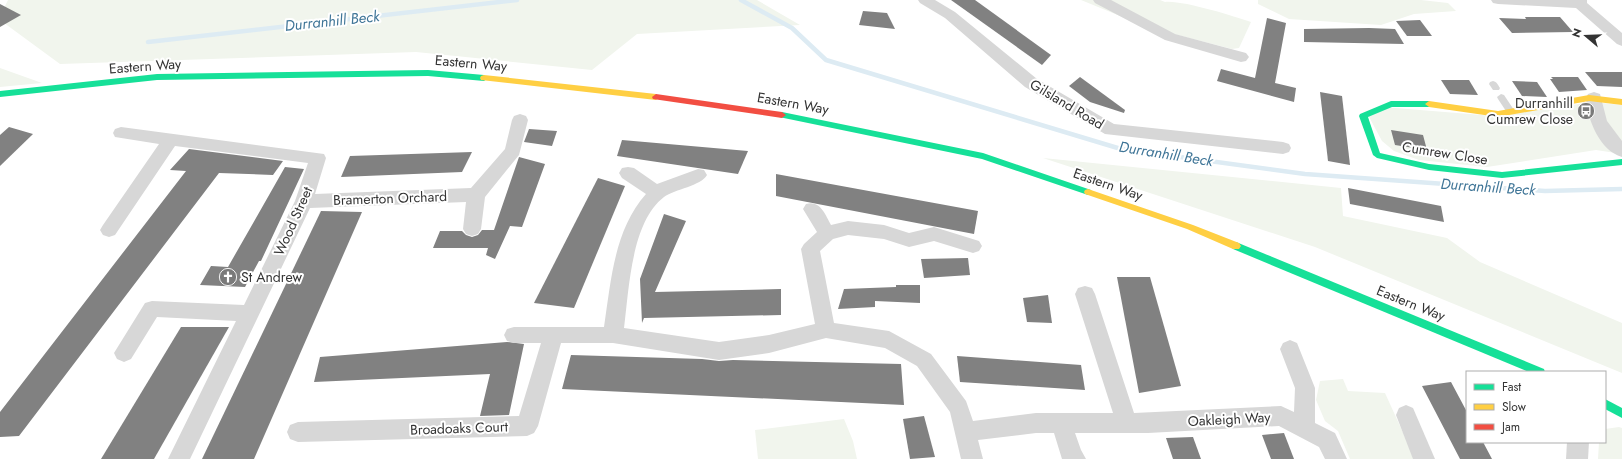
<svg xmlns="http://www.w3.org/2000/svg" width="1622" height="459" font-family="Jost,sans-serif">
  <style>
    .green { fill: #f1f5ed }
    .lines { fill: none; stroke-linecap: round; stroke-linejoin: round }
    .stream { stroke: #ddebf3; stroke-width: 4.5 }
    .building { fill: #818181 }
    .lane { fill: #d7d7d7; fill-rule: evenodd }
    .street { fill: #d7d7d7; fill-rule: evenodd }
    .fast { fill: #16e098; fill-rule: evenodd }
    .slow { fill: #ffcf43; fill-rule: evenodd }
    .jam { fill: #f24e42; fill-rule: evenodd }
    .labels { text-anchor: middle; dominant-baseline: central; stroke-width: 4; stroke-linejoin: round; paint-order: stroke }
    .street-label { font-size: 14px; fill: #333; stroke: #fff }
    .poi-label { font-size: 14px; fill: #333; stroke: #fff; text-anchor: end }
    .water-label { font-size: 15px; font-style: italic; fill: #3f7597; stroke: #fff }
  </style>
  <rect width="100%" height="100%" fill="#fff"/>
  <g class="green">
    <path d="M8,0h749l43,25 -163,9 -45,36 -176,-18 -356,12 -60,-44v-4z"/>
    <path d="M1081,0h79l5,2c17,-2 68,14 86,20l-12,26 -7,1 -85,-22z"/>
    <path d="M1258,0h163l27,3 8,8 -42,3 -33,11 -92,-6 -31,-15z"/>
    <path d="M0,68l42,15 -42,4z"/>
    <path d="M1593,102l29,3v49l-26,-4 -109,17 -68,-7 -25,-9 -12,-10 -14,-26 15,-8 111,9z"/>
    <path d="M1043,158l298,30 2,28 104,22 33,24 142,61v50l-307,-126z"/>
    <path d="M1343,379l5,12 37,2 30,66h-65l-12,-28 -13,-10 -9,-21 4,-19z"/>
    <path d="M844,419l9,22 4,18h-99l-3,-29z"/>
    <path d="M1619,427l3,1v31h-24l1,-17h6v-13z"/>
  </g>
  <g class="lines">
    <g class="stream">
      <path d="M741,0l51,28 34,32 295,89 184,25 240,17 77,-2"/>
      <path d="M148,42l369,-42"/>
    </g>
  </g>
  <g class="building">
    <path d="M951,0h24l76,55 -9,10z"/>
    <path d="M0,4l21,11 -21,12z"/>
    <path d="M863,11l24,2 8,16 -36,-4z"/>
    <path d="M1525,17h35l13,15 -61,1 -13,-15 27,1z"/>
    <path d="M1267,18l19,5 -11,60 21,5 -2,14 -77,-21 4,-12 34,9z"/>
    <path d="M1420,20l12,16h-25l-11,-15z"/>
    <path d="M1369,28l26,1 9,15 -100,-2v-13z"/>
    <path d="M1585,72h37v15l-25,-1z"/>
    <path d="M1080,77l45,33 -1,3 -34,-11 -21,-16z"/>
    <path d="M1551,77h27l9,13 -28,2 -9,-13h3z"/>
    <path d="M1441,80h28l9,15 -28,-1z"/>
    <path d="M1512,81l25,1 10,15 -25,-1z"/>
    <path d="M1320,92l22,4 8,69 -22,-4z"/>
    <path d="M9,127l24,7 -33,32v-31z"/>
    <path d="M529,129l28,2 -5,15 -28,-4z"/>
    <path d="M1391,130l32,5 4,15 -32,-5z"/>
    <path d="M622,140l126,11 -10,23 -121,-18z"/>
    <path d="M189,149l94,12 -10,14 -54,-2 -200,263 -19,1v-25l186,-241 -16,-1z"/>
    <path d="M472,152l-10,20 -121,5 9,-21z"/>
    <path d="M519,157l26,7 -23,63 -12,-1 -15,33 -9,-4 2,-7h-55l7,-17h22l4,4 6,2 6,-2 4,-5h12z"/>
    <path d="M285,167l19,2 -43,92h-2l-14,26 -45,-2 11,-19 17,1z"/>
    <path d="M776,174l202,37 -4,23 -198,-38z"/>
    <path d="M598,178l27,8 -51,122 -40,-5z"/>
    <path d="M1348,188l93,18 3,16 -94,-18z"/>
    <path d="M321,211l41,1 -108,247h-52z"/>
    <path d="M664,214l22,7 -31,71 126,-3v26l-137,3 -2,5 -2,-44z"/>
    <path d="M968,258l2,17 -46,3 -3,-19z"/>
    <path d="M1117,277h33l31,109 -42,7z"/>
    <path d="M896,285h24v18l-45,-2v6l-37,2 6,-20 52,-2z"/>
    <path d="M1048,295l4,28 -25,-1 -4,-24z"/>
    <path d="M181,327h48l-75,132h-53z"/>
    <path d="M507,342l17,2 -15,71 -29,1 10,-42 -176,8 6,-25z"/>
    <path d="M571,355l131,4 17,2 14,-1 168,4 3,41 -342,-16z"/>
    <path d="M957,356l124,9 4,25 -125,-8z"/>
    <path d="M1451,382l16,30v30h16l9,17h-32l-38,-73z"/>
    <path d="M924,416l11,41 -25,2 -7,-40z"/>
    <path d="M1284,433l10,26h-23l-9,-24z"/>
    <path d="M1193,437l8,22h-28l-7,-21z"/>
  </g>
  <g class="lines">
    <g class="lane">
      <path d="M1493,81c4,1 5,4 7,7l-1,2h-6l-4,-6 1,-2z"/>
      <path d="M1501,94l3,1 10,15 1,2 -1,2h-6l-10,-15 -1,-2z"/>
    </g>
    <g class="street">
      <path d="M918,0h17l20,12 82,67 77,45 169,18 6,2 2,4 -2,4 -6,2 -178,-20 -80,-47 -80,-69 -25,-15z"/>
      <path d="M1093,0h18l64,34 71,19 3,4 -3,4 -5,1 -76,-22 -70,-37z"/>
      <path d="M1491,0h96v3l35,30v13l-5,-2 -41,-36 -78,-4 -5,-1z"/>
      <path d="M1594,92l6,2 7,27 15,20v16c-22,-6 -35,-38 -36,-59l2,-4z"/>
      <path d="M520,114l6,2 2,4 -9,35 -34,42 -4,32 -3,5 -6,2 -6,-2 -3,-5 3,-27 -156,6 -120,251h-22l68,-138 -79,-4 -26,42 -7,3 -7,-3 -3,-6 31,-50 7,-2 92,4 51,-104 13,-38 -133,-17 -60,89 -6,2 -6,-2 -3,-5 3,-5 56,-81 -44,-7 -2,-4 2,-4 6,-2 203,27 2,4 -11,36 156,-6 34,-39 7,-29 2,-4z"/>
      <path d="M628,167l6,1 23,16 41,-15 6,1 3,5c-6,11 -32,14 -43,22 -33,25 -35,93 -40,131l95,14 50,-7 46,-11 -14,-75 3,-5 13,-12 -14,-23 3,-5c14,-4 19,10 25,21l17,-4 36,4 25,8 25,-6 45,14 3,5 -3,5 -6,2 -39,-12 -25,6 -25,-8 -36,-4 -15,4 -13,12 14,72 55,8 42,23 35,47 7,20 63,-8h77l-38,-119 3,-6 7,-2 7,2 3,6 39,119 147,-7 13,6 1,-24 -15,-39 3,-6 7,-3 7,3 18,45v35l20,10 12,26h-22l-6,-12 -40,-21 -131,7h-73l6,17 5,9h-24l-8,-26h-18l-58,7 5,19h-22l-11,-47 -33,-46 -32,-18 -59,-10 -57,15 -50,7 -106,-17h-52l-23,83 -4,7 -7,3 -229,6 -8,-3 -3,-7 3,-7 8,-3 221,-6 22,-73h-27l-7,-2 -3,-6 3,-6 7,-2h90c7,-46 10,-97 42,-133l-24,-16 -3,-5 3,-5z"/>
      <path d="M1406,405l7,3 22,51h-22l-17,-44 3,-7z"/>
      <path d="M1567,442h22l-1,17h-22z"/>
    </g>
    <g class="fast">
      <path d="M428,70l56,5 4,3 -4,3 -56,-5 -271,4 -157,17v-6l157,-17z"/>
      <path d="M1391,101h38l4,3 -4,3h-37l-24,10 12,36 49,11 73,8 120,-13v6l-120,13 -73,-8 -52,-12 -4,-3 -14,-39 1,-2z"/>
      <path d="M782,112l201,41 108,37 1,2 -4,3 -106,-36 -203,-42 -1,-2z"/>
      <path d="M1236,242l308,127 1,3h-16l-296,-123 -2,-3 2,-3z"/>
      <path d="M1605,399l17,9v10l-17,-9z"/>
    </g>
    <g class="slow">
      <path d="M484,75l172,19 4,3 -4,3 -175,-20 -1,-2 1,-2z"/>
      <path d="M1589,95l33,4v6l-33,-4 -91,16 -69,-10 -4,-3 4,-3 69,10z"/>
      <path d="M1088,189l105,36 46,18 2,3 -2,3h-6l-46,-20 -102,-35 -1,-2 1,-2z"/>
    </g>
    <path class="jam" d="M656,94l126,18 4,3 -4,3 -129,-19 -1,-2z"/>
  </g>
  <defs>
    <symbol id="bus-disc" viewBox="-11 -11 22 22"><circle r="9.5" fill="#7a7a7a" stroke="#fff"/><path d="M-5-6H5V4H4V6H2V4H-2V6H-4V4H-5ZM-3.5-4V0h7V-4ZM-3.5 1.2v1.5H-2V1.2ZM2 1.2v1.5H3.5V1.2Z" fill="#fff"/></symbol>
    <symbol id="church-disc" viewBox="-11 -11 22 22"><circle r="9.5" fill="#7a7a7a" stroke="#fff"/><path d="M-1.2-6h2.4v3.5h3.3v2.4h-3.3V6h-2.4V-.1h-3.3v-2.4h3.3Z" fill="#fff"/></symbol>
  </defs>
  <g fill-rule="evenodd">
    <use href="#bus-disc" x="1576" y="101" width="20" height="20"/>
    <use href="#church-disc" x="218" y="267" width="20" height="20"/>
  </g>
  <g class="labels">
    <g class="street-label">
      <text transform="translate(471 63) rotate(5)">Eastern Way</text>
      <text transform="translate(145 66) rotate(-4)">Eastern Way</text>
      <text transform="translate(793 103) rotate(10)">Eastern Way</text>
      <text transform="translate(1067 104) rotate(31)">Gilsland Road</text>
      <text transform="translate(1445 153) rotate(9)">Cumrew Close</text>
      <text transform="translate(1108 184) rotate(19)">Eastern Way</text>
      <text transform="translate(390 198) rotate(-2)">Bramerton Orchard</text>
      <text transform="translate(293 221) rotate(-66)">Wood Street</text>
      <text transform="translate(1411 303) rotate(22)">Eastern Way</text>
      <text transform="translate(1229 419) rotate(-3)">Oakleigh Way</text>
      <text transform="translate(459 428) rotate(-2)">Broadoaks Court</text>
    </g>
    <g class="poi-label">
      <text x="1573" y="103">Durranhill<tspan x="1573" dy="16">Cumrew Close</tspan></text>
      <text x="241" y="277" text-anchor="start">St Andrew</text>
    </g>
    <g class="water-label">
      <text transform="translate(332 21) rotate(-6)">Durranhill Beck</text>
      <text transform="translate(1166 154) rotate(9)">Durranhill Beck</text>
      <text transform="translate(1488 187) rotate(4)">Durranhill Beck</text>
    </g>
  </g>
  <rect x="1466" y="371" width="140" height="72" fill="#ffffff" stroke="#adadad"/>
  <rect x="1474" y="384" width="20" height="6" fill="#16e098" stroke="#adadad"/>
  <text x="1502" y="391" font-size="12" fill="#333333">Fast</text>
  <rect x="1474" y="404" width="20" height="6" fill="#ffcf43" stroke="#adadad"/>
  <text x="1502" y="411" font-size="12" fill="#333333">Slow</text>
  <rect x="1474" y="424" width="20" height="6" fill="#f24e42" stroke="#adadad"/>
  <text x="1502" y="431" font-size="12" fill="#333333">Jam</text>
  <g transform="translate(1586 36) rotate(289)" stroke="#ffffff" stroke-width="3" paint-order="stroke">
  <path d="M0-3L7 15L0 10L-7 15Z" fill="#333333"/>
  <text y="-6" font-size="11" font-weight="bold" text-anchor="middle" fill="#333333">N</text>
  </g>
</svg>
